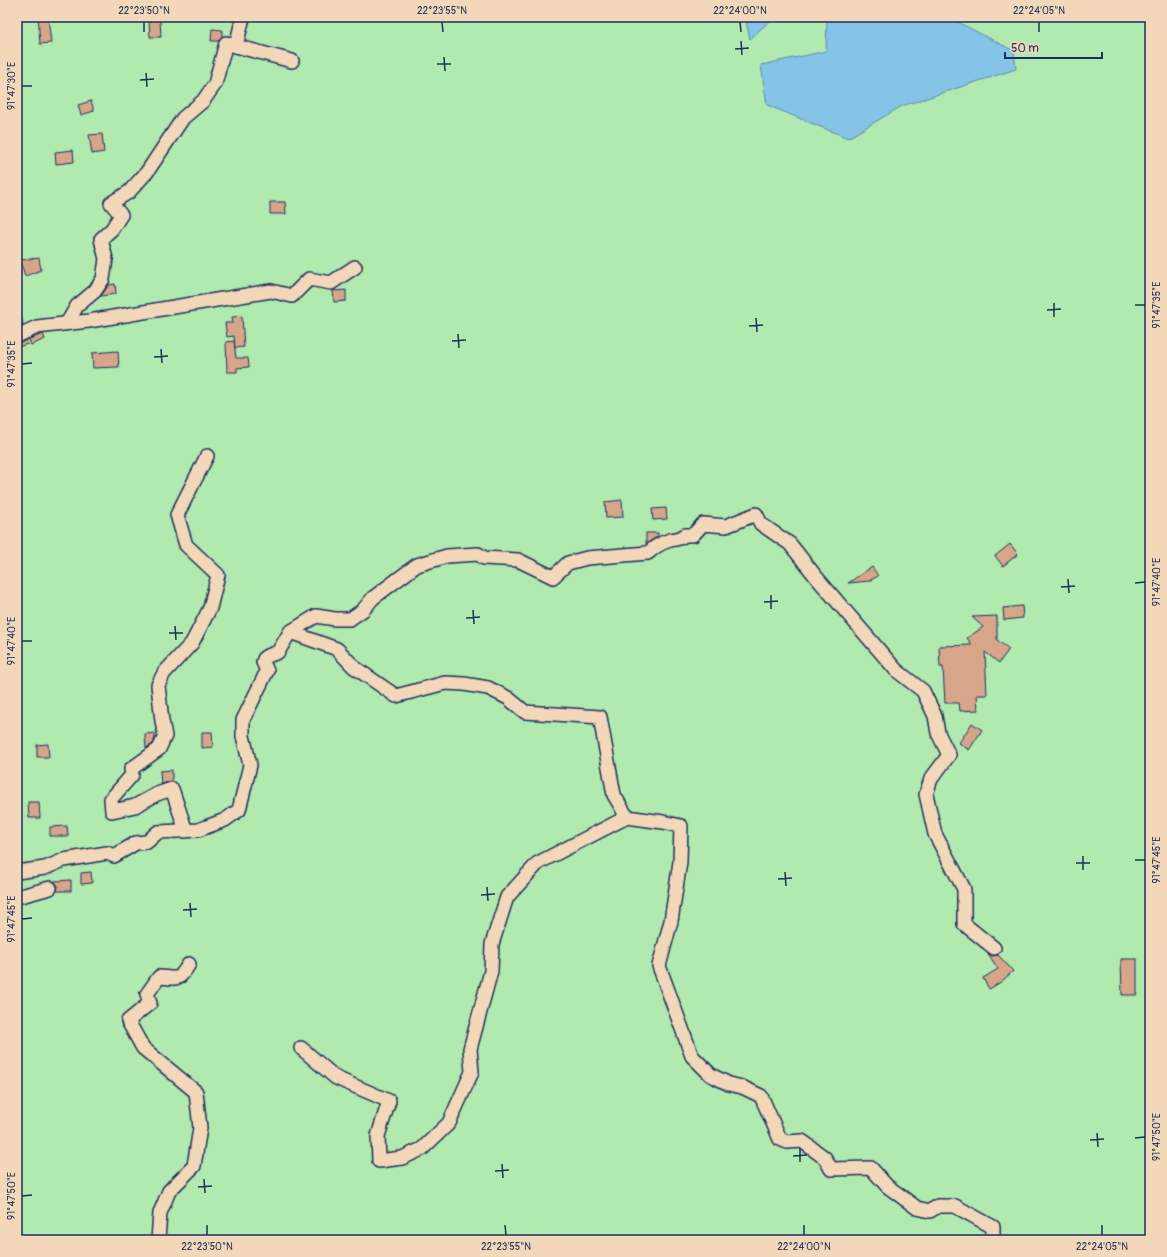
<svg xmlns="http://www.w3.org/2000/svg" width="1167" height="1257" font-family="Pangolin,sans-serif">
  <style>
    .green { fill: #b0eaae; stroke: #668c86 }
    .water { fill: #85c4e6; stroke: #5b88b0 }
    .building { fill: #d7a68a; stroke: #1b2f5e }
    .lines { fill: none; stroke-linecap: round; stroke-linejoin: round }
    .street-casing { stroke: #1b2f5e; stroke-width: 16 }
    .street { stroke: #f2d7b9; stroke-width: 13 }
    .ticks { fill: none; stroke: #1b2f5e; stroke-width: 1.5 }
    .neatline { fill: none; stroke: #1b2f5e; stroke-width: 1.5 }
    .ticks-label { font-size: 10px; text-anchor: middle; fill: #1b2f5e }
  </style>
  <rect width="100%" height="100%" fill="#f2d7b9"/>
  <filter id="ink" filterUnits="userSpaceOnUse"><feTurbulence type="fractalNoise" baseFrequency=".025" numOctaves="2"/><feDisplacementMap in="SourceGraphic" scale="8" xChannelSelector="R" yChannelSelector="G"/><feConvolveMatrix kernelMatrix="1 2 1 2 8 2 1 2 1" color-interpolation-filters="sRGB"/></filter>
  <g filter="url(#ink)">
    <rect class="green" x="17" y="17" width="1133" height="1223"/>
    <g class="water">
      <path d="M745,17h29l-24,22z"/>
      <path d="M827,17h121l66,34 2,18 -114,37 -54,32 -81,-33 -6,-40 65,-14z"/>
    </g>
    <g class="building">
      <path d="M38,17h10l3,26 -11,1z"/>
      <path d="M149,20h11l1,17h-11z"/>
      <path d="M212,29l10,1v7l-4,4h-7z"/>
      <path d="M91,101l3,10 -13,4 -3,-10z"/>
      <path d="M102,134l2,18 -12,2 -3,-19z"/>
      <path d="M73,150l1,12 -18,2 -1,-12z"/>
      <path d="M270,202h15l1,12h-16z"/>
      <path d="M39,258l2,12 -16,6 -5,-16z"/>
      <path d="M115,284l1,10 -15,2 8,-11z"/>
      <path d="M346,290v11l-12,1 -1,-11z"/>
      <path d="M21,315l2,9 -6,3v-11z"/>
      <path d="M242,316l2,31 -9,1 -1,-12 -7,1 -2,-14h8l-1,-6z"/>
      <path d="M43,334l2,5 -14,6 -2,-6z"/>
      <path d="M27,340l1,4 -11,3v-3z"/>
      <path d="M234,341l2,17h12l1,9 -12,1v4h-10l-1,-30z"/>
      <path d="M118,351l1,16 -26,1 -1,-15z"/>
      <path d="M622,500l1,17 -17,1 -1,-16z"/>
      <path d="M666,508l1,11 -14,1 -1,-11z"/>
      <path d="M646,533h12v3l-12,8z"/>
      <path d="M1010,544l8,10 -15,12 -8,-10z"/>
      <path d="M872,567l6,9 -9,5 -21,2z"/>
      <path d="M1022,606l1,12 -19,2 -1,-12z"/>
      <path d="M997,616v24l12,9 -10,14 -14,-11 2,43h-10l1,15 -18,1 -1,-8h-14l-2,-36h-3l-1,-21 33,-1 -5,-7 16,-11 -11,-10z"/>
      <path d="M972,723l10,7 -13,20 -10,-7z"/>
      <path d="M202,732h10l1,15 -11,1z"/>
      <path d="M155,733v5l-2,6 -7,4 -1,-14z"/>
      <path d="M48,744l1,13h-12v-12z"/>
      <path d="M172,770v11l-11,3 -1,-13z"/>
      <path d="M28,802h11l1,16h-11z"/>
      <path d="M67,826l1,10h-18v-9z"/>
      <path d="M91,872l1,11 -11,1v-11z"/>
      <path d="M71,880v11h-14l1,-5 -4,-5z"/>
      <path d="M987,952l5,4 6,-1 15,16 -12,11 -12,7 -6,-11 15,-9z"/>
      <path d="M1121,959h16v36h-15z"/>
    </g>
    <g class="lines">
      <defs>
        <g id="street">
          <path d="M243,17l-7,29 56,15"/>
          <path d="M67,323l10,-17 18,-15 8,-12 3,-20 -5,-20 11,-10 9,-14 -10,-12 18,-11 18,-20 36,-54 20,-17 12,-17 11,-41 10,3"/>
          <path d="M17,336l20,-9 52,-6 182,-30 21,5 17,-17 22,4 24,-16"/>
          <path d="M290,632l26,-16 19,3h15l13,-9 10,-12 44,-33 30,-9 31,-2 6,4 34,2 35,17 15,-14 19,-5 61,-5c6,-6 13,-10 22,-13 6,-1 10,-1 15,-5h8l10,-11 23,2 30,-12 5,10 29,20 27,34 79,92 27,21 12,25 3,17 11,22 -18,24 -5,15 9,40 29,55v35l30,24"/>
          <path d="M186,831l-14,-42 -15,5 -22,12 -23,5 -1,-12 21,-24 -1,-6 28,-20 6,-13 -3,-15 -4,-36 6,-12 28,-30 18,-35 8,-33 -32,-30 -9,-30 30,-59"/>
          <path d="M17,872l28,-4 19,-8 43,-7 7,3 22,-13 11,-1 11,-10 40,-2 27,-10 14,-10 11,-45 -7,-29v-16l24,-49 -4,-9 2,-5 13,-5 12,-20 47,17 17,18 42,29 49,-13 19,1 24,4 20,10 17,14 75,5 14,78 13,22 36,5 18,4 -1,36 -9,59 -12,45 33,90 19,19 18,9 13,3 19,9 19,43 7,3 15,-1 23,17 6,11 40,-1 16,18 30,22 13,3 8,-5h17l38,21v13"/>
          <path d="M17,897l33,-9"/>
          <path d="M301,1048l35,30 53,23 -11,35 1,25 23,-3 20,-9 27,-26 23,-51 -2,-23 21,-78 1,-27 15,-47 31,-34 89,-46"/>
          <path d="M158,1240l2,-27 9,-22 25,-25 6,-38 -4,-36 -53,-44 -15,-27 22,-18 -3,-9 12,-17c20,1 19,5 30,-13"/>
        </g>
      </defs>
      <use href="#street" class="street-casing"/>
      <use href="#street" class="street"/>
    </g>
  </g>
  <path class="ticks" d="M144,22v10M442,22l1,10M740,22l1,10M1039,22v10M741,41l1,14M735,49l14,-1M444,57l1,14M437,64h14M146,73l1,14M140,80l14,-1M22,86h10M1054,303v14M1135,305h10M1047,310l14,-1M756,318l1,14M749,326l14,-1M458,334l1,14M452,341l14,-1M161,349l1,14M154,357l14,-1M22,364l10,-1M1068,579l1,14M1135,583l10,-1M1061,587l14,-1M771,595v14M764,602l14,-1M473,610l1,14M466,618l14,-1M175,626l1,14M169,633h14M22,641h10M1083,856v14M1135,860h10M1076,863h14M785,872l1,14M778,879l14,-1M487,887l1,14M481,895l14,-1M190,903l1,14M183,910l14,-1M22,919l10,-1M1097,1133l1,14M1135,1138l10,-1M1090,1140l14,-1M800,1148v14M793,1156l14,-1M502,1164l1,14M495,1171l14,-1M204,1179l1,14M198,1187l14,-1M22,1196l10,-1M207,1225v10M505,1225l1,10M804,1225v10M1102,1225v10"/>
  <rect width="1167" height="1257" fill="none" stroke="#f2d7b9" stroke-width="44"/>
  <path d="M1005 52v6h97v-6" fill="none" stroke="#1b2f5e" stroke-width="2"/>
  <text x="1011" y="52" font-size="12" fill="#1b2f5e" stroke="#f2d7b9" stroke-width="3" paint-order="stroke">50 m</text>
  <rect x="22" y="22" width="1123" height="1213" class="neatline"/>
  <g class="ticks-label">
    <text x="144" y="14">22°23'50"N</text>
    <text x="442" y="14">22°23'55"N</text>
    <text x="740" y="14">22°24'00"N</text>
    <text x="1039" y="14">22°24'05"N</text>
    <text transform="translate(11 86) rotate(-90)" y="4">91°47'30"E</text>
    <text transform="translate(1156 305) rotate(-90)" y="4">91°47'35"E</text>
    <text transform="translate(11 364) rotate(-90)" y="4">91°47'35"E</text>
    <text transform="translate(1156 582) rotate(-90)" y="4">91°47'40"E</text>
    <text transform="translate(11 641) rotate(-90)" y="4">91°47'40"E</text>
    <text transform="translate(1156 860) rotate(-90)" y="4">91°47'45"E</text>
    <text transform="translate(11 919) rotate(-90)" y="4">91°47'45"E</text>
    <text transform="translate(1156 1137) rotate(-90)" y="4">91°47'50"E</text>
    <text transform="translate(11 1196) rotate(-90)" y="4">91°47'50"E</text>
    <text x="207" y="1250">22°23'50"N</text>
    <text x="506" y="1250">22°23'55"N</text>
    <text x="804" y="1250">22°24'00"N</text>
    <text x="1102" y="1250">22°24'05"N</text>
  </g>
</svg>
